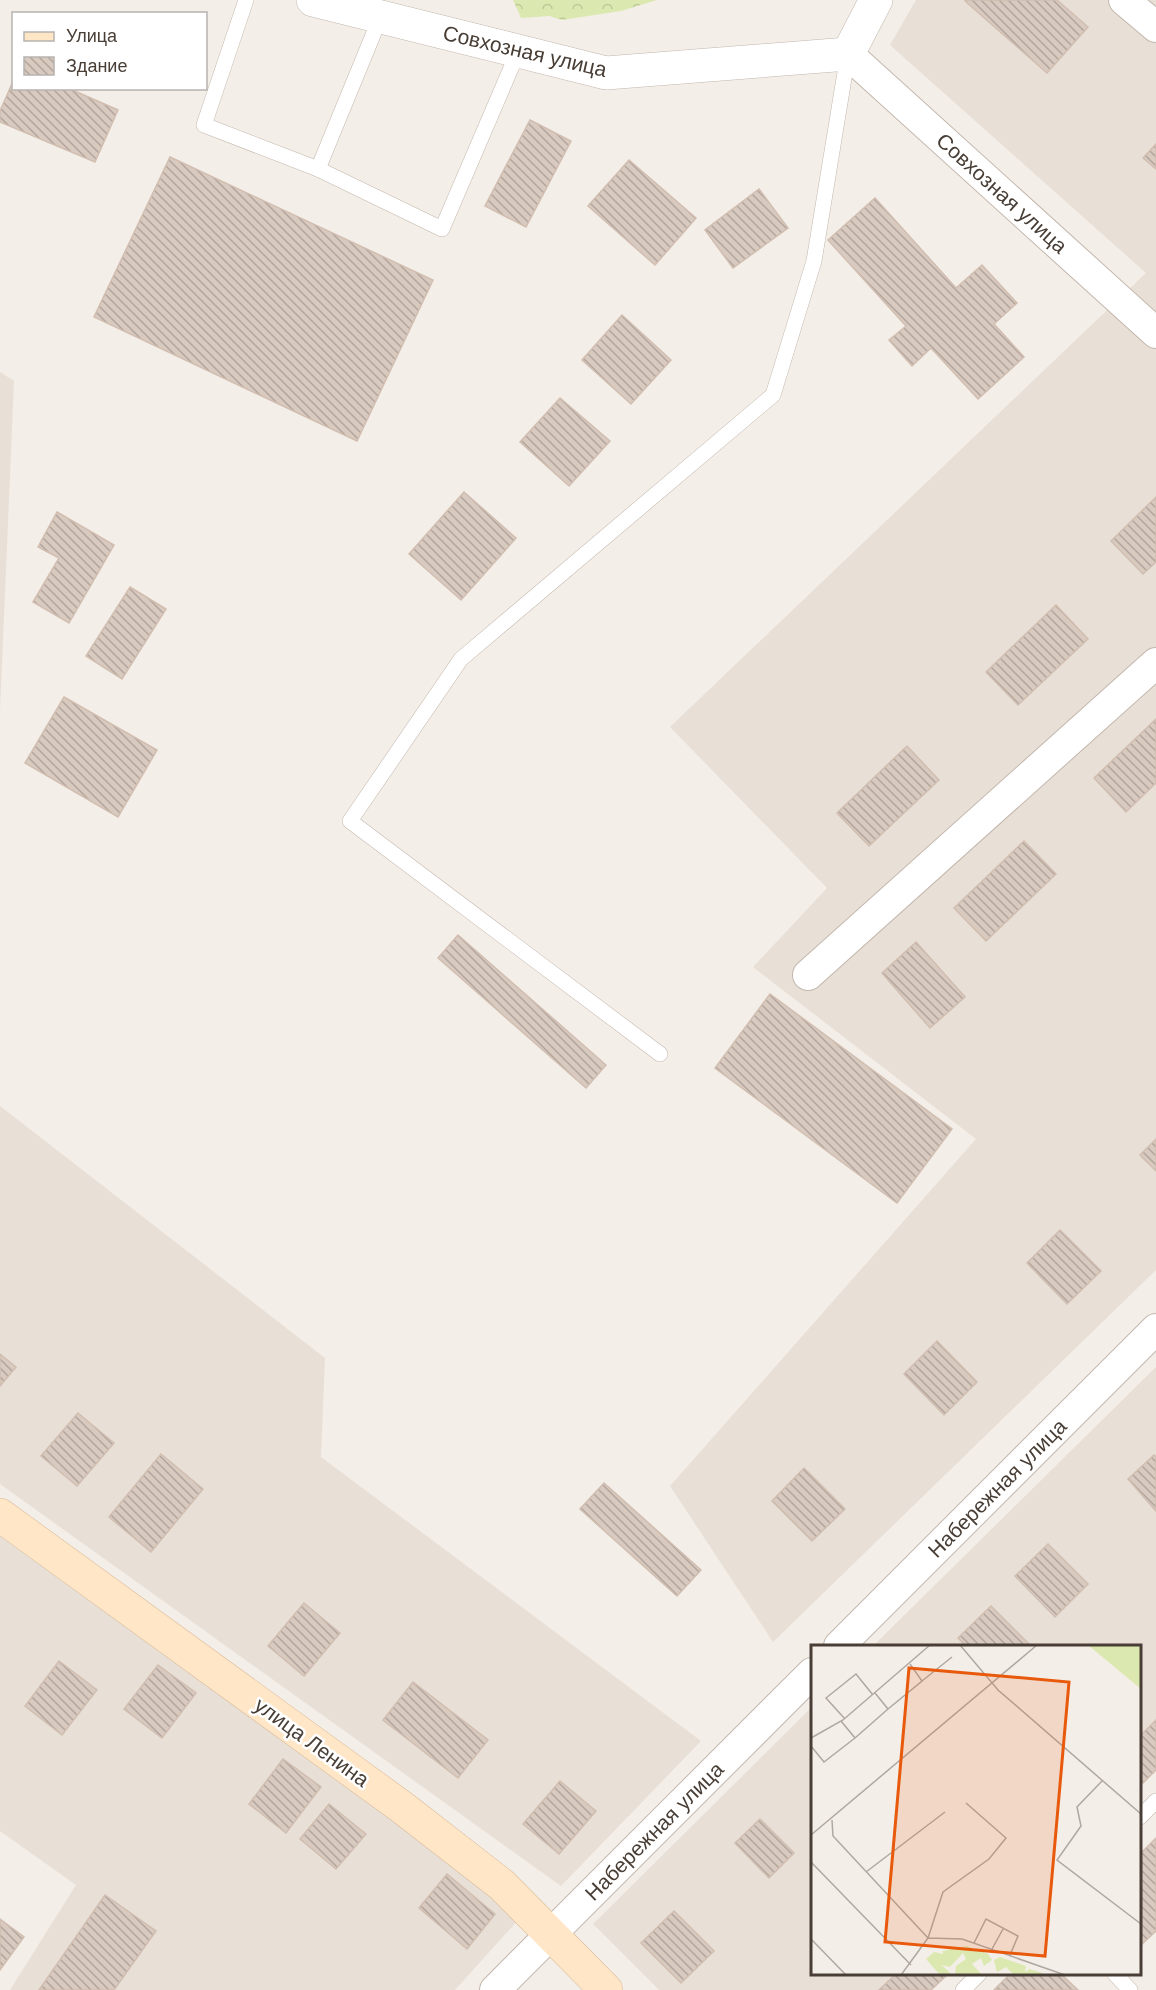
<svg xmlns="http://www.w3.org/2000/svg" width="1156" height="1990" font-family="Arial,sans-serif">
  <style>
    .residential { fill: #e8dfd6 }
    .forest { fill: url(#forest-crowns) }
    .building { fill: url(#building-back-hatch); stroke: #d1beb0; stroke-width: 1.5 }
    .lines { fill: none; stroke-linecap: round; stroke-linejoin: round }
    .service-casing { stroke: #c3b7ad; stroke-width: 16 }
    .minor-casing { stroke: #c3b7ad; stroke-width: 32 }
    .tertiary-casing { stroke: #c3b7ad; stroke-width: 34 }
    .secondary-casing { stroke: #d8ba99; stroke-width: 34 }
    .service { stroke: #fff; stroke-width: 15 }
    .minor { stroke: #fff; stroke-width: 30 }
    .tertiary { stroke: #fff; stroke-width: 33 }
    .secondary { stroke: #ffe6c7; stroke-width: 33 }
    .labels { text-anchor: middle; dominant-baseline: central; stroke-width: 5; stroke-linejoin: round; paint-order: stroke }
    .street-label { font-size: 21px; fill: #483e36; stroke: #fff }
    .inset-road { fill: none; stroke: #afa8a1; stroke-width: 1.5 }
    .view { fill: #e8590c; fill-opacity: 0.15; stroke: #e8590c; stroke-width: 3 }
    .inset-edge { fill: none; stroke: #483e36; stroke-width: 3 }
  </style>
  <defs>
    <pattern id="forest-crowns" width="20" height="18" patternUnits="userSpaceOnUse" patternTransform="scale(1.5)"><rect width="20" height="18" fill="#dbe9b0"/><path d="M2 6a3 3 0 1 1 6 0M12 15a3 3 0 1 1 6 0" fill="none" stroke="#bdc998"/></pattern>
    <pattern id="building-back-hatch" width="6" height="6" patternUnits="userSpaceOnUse" patternTransform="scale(1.5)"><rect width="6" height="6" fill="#d9cac0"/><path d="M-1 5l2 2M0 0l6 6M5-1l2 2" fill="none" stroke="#b2a59d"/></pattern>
  </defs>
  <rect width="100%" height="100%" fill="#f4eee8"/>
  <g class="residential">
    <path d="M916,0h240v1270l-383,372 -103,-156 306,-347 -223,-172 74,-79 -157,-161 476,-454 -256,-228z"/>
    <path d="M0,372l14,9 -14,330z"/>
    <path d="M0,1106l325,252 -4,99 380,284 -140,145 -561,-402z"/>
    <path d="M1156,1367v353l-16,16v-90h-267z"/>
    <path d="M0,1534l398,284 121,101 -64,71h-445l66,-105 -76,-54z"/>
    <path d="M812,1707v267h84l-17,16h-220l-66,-66z"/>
  </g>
  <path class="forest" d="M513,0h144l-36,11 -59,9 -13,-4 -28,2z"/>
  <g class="building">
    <path d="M967,0h90l31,27 -41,46 -82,-72z"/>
    <path d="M14,79v9h54l50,22 -23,52 -95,-40v-11z"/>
    <path d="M530,120l41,21 -45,86 -41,-21z"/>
    <path d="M1156,144v25l-13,-11z"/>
    <path d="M170,157l263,123 -76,161 -263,-124z"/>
    <path d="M629,160l67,58 -41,47 -67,-59z"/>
    <path d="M759,189l29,39 -55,40 -28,-38z"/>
    <path d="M875,198l81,90 26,-23 35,38 -23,21 30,33 -46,42 -47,-51 -19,18 -23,-26 17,-14 -78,-86z"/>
    <path d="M622,315l49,45 -40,44 -49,-44z"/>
    <path d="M560,398l50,43 -41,45 -49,-44z"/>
    <path d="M464,492l52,46 -55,62 -52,-46z"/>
    <path d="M1156,497v65l-13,12 -32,-33z"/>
    <path d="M57,512l57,33 -45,78 -36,-21 26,-44 -21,-11z"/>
    <path d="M130,587l36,22 -44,70 -36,-23z"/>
    <path d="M1056,605l32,34 -70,66 -32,-33z"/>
    <path d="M64,697l93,53 -39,67 -93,-54z"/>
    <path d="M1156,719v64l-30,29 -32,-34z"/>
    <path d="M907,746l32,34 -70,66 -32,-33z"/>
    <path d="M1024,841l32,33 -70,67 -32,-33z"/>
    <path d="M458,935l148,130 -20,23 -148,-130z"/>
    <path d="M916,942l49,55 -35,31 -48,-55z"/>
    <path d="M770,994l182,135 -55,74 -182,-135z"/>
    <path d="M1156,1139v32l-16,-16z"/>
    <path d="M1060,1230l41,41 -34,33 -40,-41z"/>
    <path d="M937,1341l40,41 -33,33 -40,-41z"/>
    <path d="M0,1354l16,13 -16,19z"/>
    <path d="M78,1413l36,30 -37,43 -36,-30z"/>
    <path d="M161,1454l42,35 -52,63 -42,-35z"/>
    <path d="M1154,1455l2,2v54l-28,-32z"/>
    <path d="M804,1468l41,41 -33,32 -40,-40z"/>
    <path d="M604,1483l97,87 -24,26 -97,-87z"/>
    <path d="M1048,1544l40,40 -33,33 -40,-41z"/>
    <path d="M304,1603l36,30 -36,43 -36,-30z"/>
    <path d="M991,1606l40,40h-65l-8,-8z"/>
    <path d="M59,1661l38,29 -35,45 -37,-29z"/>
    <path d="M158,1665l38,28 -34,45 -38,-29z"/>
    <path d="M413,1682l75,58 -30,38 -75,-58z"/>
    <path d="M1156,1720v50l-16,16v-50z"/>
    <path d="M283,1759l38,28 -35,46 -37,-29z"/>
    <path d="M560,1781l36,30 -37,43 -36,-30z"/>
    <path d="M329,1804l37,30 -30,35 -36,-30z"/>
    <path d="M760,1819l34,34 -25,25 -34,-35z"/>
    <path d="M1156,1838v93l-16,15v-92z"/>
    <path d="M447,1874l48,40 -28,35 -48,-41z"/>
    <path d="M105,1895l51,36 -42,59h-75z"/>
    <path d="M674,1911l40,40 -33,32 -40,-40z"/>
    <path d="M0,1919l24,18 -24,33z"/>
    <path d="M896,1974h52l-17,16h-52z"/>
    <path d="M1010,1974h51l17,16h-84z"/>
  </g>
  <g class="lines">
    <defs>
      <g id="service">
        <path d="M246,0l-42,125 114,44 124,60 76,-177"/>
        <path d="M318,169l62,-151"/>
        <path d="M660,1054l-310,-233 111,-162 312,-264 41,-134 34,-207"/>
        <path d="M1140,1817l16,-16"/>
        <path d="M1115,1974l15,16"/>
        <path d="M963,1990l16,-16"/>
      </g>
      <g id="minor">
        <path d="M1124,0l32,27"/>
        <path d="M848,54l308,279"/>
        <path d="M808,975l348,-312"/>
        <path d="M839,1646l317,-317"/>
        <path d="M495,1990l317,-317"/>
      </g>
      <path id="tertiary" d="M313,0l293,73 242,-19 28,-54"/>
      <path id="secondary" d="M0,1515l403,293 99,77 104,105"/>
    </defs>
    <use href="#service" class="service-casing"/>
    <use href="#minor" class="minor-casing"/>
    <use href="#tertiary" class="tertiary-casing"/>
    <use href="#secondary" class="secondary-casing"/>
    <use href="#service" class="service"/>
    <use href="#minor" class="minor"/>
    <use href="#tertiary" class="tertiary"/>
    <use href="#secondary" class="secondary"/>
  </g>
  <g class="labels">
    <g class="street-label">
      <text transform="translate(525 51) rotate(13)">Совхозная улица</text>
      <text transform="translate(1002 193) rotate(42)">Совхозная улица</text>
      <text transform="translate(997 1488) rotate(-45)">Набережная улица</text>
      <text transform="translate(312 1742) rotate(36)">улица Ленина</text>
      <text transform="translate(654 1831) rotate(-45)">Набережная улица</text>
    </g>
  </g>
  <g transform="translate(811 1645)">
    <rect width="330" height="330" fill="#f4eee8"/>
    <path d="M277,0h53v44zM156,301l21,8 4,6 -8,6 -3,-8 -9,6 10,11h-27l1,-9 10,-7 -3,-6 -13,14 -8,-2 10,10h-12l-14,-16 8,-7 9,2v-3zM189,312l26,9 -1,6 5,-3 18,6h-34l-8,-8 -9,5 -3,-12z" fill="#dbe9b0"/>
    <path class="inset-road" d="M149,0l38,45 143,124M111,36l30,-24M77,64l34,-28 -12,-17M34,74l-19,-21 30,-24 17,21M0,93l32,-18 87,-75M44,93l33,-29 -13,-16M0,101l13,16 31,-24 -14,-17M291,136l-25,26 4,19 -24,34 84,64M21,175l1,16 95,102M0,190l226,-190M0,217l100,103M55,227l79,-60M117,293l15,-46 46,-33 17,-21 -40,-35M0,294l35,36M163,298l12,-24 32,17 -8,19M181,304l11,-20M90,330l27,-37 34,1 103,36"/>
    <path class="view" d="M98,23l160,14 -24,274 -160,-14z"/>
    <rect width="330" height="330" class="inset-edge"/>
  </g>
  <rect x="12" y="12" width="195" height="78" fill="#ffffff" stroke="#b6b2af" stroke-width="1.5"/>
  <rect x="24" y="32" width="30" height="9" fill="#ffe6c7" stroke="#b6b2af" stroke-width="1.5"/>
  <text x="66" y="42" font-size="18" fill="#483e36">Улица</text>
  <rect x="24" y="57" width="30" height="18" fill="url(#building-back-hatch)" stroke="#b6b2af" stroke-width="1.5"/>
  <text x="66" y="72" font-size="18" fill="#483e36">Здание</text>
</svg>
